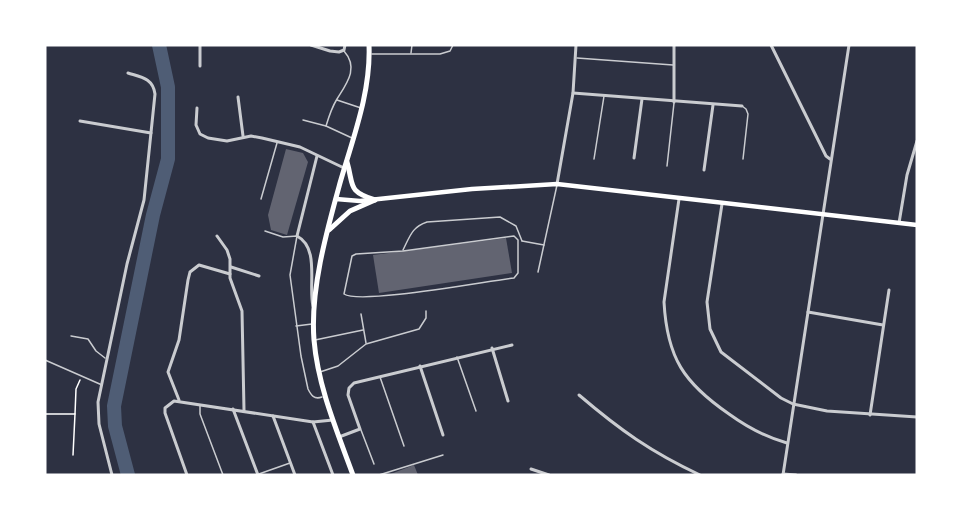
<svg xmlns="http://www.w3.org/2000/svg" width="962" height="520" font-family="'Open Sans',sans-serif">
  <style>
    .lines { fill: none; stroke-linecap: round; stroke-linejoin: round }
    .river { stroke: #4f5d75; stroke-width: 14 }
    .building { fill: #626471 }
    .path { stroke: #fff; stroke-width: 1.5 }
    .service { stroke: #caccd0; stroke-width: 1.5 }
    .minor { stroke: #caccd0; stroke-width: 3 }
    .secondary { stroke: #fff; stroke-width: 4.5 }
    .primary { stroke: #fff; stroke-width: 5 }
  </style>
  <rect width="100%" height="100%" fill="#2d3142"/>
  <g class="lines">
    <path class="river" d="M128,475l-13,-49 -1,-20 39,-191 15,-56v-72l-9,-42"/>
  </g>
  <g class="building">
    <path d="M286,149l17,4 5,9 -21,73 -16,-5 -3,-15z"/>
    <path d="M506,238l6,35 -133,20 -6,-38z"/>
    <path d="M414,465l4,10h-30z"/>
  </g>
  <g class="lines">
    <g class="path">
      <path d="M45,414h30l1,-25 4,-9"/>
      <path d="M73,455l2,-41"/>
    </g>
    <g class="service">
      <path d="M411,53l1,-8"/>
      <path d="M372,54h68l10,-3 3,-6"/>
      <path d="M577,58l96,7"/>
      <path d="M337,100l24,8"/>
      <path d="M742,106l4,3 2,5 -5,45"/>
      <path d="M303,120l23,6 26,12"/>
      <path d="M326,126c3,-10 6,-19 11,-27 10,-16 22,-31 7,-48"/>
      <path d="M594,159l10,-63"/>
      <path d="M667,166l7,-63"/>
      <path d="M261,199l16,-56"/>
      <path d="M265,231l18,6 14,-1 -7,39 11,81 7,33c3,6 6,11 14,8"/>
      <path d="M514,236l4,4v33l-4,5c-27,3 -154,27 -170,16l8,-38 4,-2 47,-3z"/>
      <path d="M522,241l22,4"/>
      <path d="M403,250c7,-14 9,-23 24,-28l73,-5 16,9 6,15"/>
      <path d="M538,272l19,-87"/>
      <path d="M361,314l5,29"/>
      <path d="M296,326l16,-2"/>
      <path d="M71,336l17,3 8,12 9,7"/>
      <path d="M315,340l48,-10"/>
      <path d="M457,357l19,54"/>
      <path d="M45,360l57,25"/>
      <path d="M320,372l18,-6 28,-22 53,-15 7,-11v-7"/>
      <path d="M380,377l24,69"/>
      <path d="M200,405v9l23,61"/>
      <path d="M361,430l13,34"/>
      <path d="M256,475l34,-12"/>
      <path d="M379,475l64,-20"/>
    </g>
    <g class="minor">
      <path d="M200,45v21"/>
      <path d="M311,45l19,6 9,1 5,-2 1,-5"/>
      <path d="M771,45l55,111 4,3"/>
      <path d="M573,93l169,13"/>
      <path d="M238,97l5,39"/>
      <path d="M674,102v-57"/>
      <path d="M197,108l-1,17 4,9 8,4 19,3 24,-5 11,2 38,9 44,21"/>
      <path d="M80,121l71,12"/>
      <path d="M634,158l8,-59"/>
      <path d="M704,170l9,-65"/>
      <path d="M557,184l16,-91 3,-48"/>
      <path d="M679,199l-15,103c3,56 20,81 65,112 18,13 36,23 58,29"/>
      <path d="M722,204l-15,98 3,27 11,23 60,46 12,6 34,7 90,6"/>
      <path d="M899,223l8,-48 10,-34"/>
      <path d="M217,236l10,14 3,9v19l12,33 2,99"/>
      <path d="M231,267l28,9"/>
      <path d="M313,306c-5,-21 7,-58 -16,-70l20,-80"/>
      <path d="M808,312l75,13"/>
      <path d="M492,348l16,53"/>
      <path d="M420,366l23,69"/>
      <path d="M579,395c41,35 72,57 121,80"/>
      <path d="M179,400l-11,-28 11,-32 9,-60 2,-8 9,-7 31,9"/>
      <path d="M233,409l25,66"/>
      <path d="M870,415l19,-125"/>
      <path d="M273,416l22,59"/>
      <path d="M313,422l20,53"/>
      <path d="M339,437l21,-8 -12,-34 1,-7 5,-5 158,-38"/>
      <path d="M531,469l18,6"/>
      <path d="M783,474l13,1"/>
      <path d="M112,475l-13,-51 -1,-22 29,-138 17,-64 11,-106c-2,-16 -14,-17 -27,-21"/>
      <path d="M187,475l-22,-62v-5l9,-7 139,21 20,-2"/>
      <path d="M783,475l66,-430"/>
    </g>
    <path class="secondary" d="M336,199l24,2 112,-12 85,-5 360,41"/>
    <g class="primary">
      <path d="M347,162c7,24 0,29 28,38"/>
      <path d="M329,230l21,-19 25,-11"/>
      <path d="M353,475c-16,-44 -35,-88 -39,-135 -4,-50 13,-110 26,-157 13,-45 31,-91 29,-138"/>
    </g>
  </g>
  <rect width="962" height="520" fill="none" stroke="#ffffff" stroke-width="93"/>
</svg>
